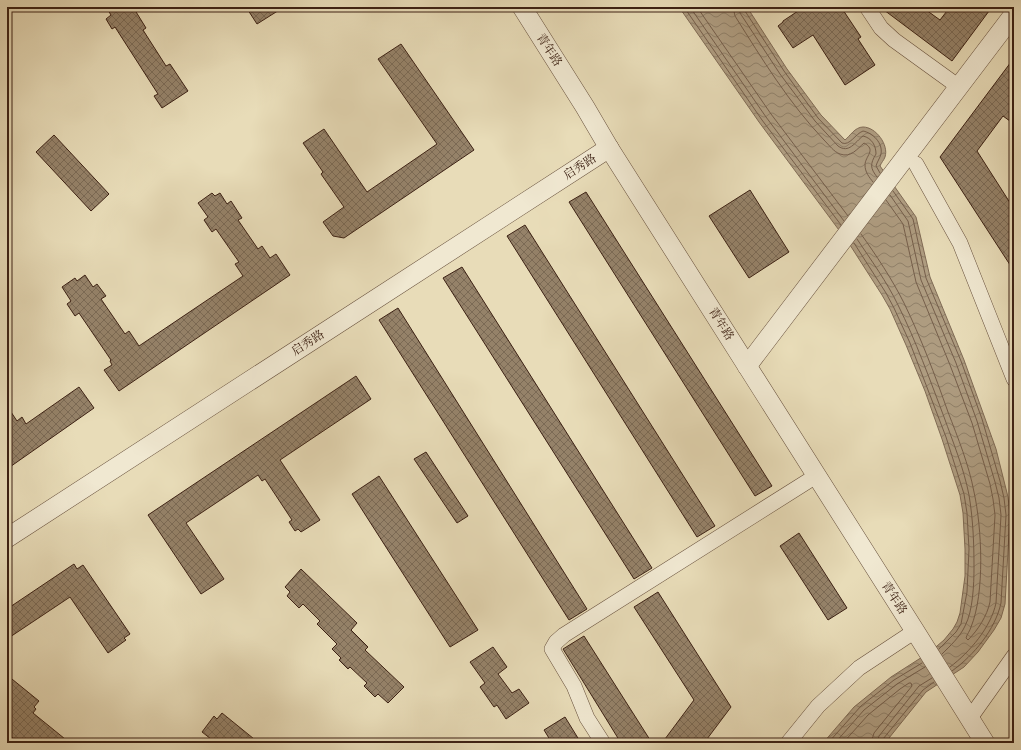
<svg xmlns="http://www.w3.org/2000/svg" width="1021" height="750" font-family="'IM FELL English','Noto Serif SC',serif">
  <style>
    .water { fill: url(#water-waves); stroke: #806b55 }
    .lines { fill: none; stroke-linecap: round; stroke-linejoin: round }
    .shore { stroke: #755e4a; stroke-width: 1 }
    .building { fill: url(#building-cross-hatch); stroke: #3c2114 }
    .minor-casing { stroke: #67503d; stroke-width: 16 }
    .tertiary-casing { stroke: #67503d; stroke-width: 20 }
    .minor { stroke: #f0e8d1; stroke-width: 15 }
    .tertiary { stroke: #f0e8d1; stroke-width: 19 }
    .labels { text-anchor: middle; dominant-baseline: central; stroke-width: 4; stroke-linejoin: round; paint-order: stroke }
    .street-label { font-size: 12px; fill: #3c2114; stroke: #f0e8d1 }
  </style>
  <defs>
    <pattern id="water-waves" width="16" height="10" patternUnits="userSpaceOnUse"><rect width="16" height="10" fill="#ae9c80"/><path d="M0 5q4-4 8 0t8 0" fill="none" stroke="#8f7f68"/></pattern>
    <pattern id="building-cross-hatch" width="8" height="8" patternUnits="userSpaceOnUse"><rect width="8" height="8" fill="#958269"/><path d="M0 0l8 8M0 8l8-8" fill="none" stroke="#7b6a55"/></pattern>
  </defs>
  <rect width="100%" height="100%" fill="#e8dcb8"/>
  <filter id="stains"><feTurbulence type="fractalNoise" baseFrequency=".005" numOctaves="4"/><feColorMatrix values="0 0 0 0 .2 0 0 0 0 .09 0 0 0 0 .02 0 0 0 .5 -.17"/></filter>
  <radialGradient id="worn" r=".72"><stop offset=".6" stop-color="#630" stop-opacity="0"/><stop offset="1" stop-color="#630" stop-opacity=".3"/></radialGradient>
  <path class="water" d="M679,7h68l40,62 34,46 24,25c5,-4 10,-13 18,-13 13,0 26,18 22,30 -1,3 -4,6 -5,9l36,51 14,60 34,83 32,89 12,48 2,18 -5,89 -4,14 -7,12 -16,22 -14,15 -38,25 -41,51h-62l31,-36 37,-30 39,-25 14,-12 9,-11 4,-7 3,-9 5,-37v-27l-2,-36 -3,-18 -18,-56 -17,-48 -19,-46 -16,-36 -8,-14 -32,-50 -91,-123z"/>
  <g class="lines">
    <g class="shore">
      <path d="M684,7l78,113 79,105"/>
      <path d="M690,7l76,110 78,104"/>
      <path d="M697,7l74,107 77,102"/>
      <path d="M733,7l2,9c27,43 54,87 89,124 5,5 10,12 16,14 11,4 17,-5 24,-11 13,7 1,13 1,22 0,7 4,12 8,17"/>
      <path d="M739,7l1,6 40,61 35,47 23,25c11,8 17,-4 25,-10 9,2 13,10 13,18 -6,10 -6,14 1,23"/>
      <path d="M744,7l1,4 39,60 34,47 24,25c8,3 13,-9 21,-12 10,2 20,12 18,23 -1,4 -4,8 -5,12l4,7"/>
      <path d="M893,191l20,28 13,59 35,83 21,58 18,62 4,17 2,17 -5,88c-6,27 -27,52 -49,68"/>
      <path d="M890,195l18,26 13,59 35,83 21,58 18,61 4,16 2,17 -5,88c-5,24 -26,49 -46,64"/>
      <path d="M861,234c15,21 31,45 43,69 17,35 31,72 44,109 10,26 21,53 26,80 8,36 11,101 -3,135 -1,4 -4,7 -5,11l2,2c10,-10 19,-24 22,-38l5,-87 -2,-16 -3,-15 -18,-61 -22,-58 -34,-83 -13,-58 -17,-24"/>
      <path d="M857,239c14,21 30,43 41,66 18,36 32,75 46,112 9,25 20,52 25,78 4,24 5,48 5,72 0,17 -1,44 -9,59 -5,11 -15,20 -23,28"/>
      <path d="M854,243l32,50 8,15 16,35 36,94 18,57 3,19 2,36 -2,43 -6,32 -5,8 -17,17"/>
      <path d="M828,743l33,-37 33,-26 28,-17"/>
      <path d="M835,743l29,-33 33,-26 28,-17"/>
      <path d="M843,743l25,-28 32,-26 9,-6h2l1,3 -38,47 -3,10"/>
      <path d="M877,743l2,-7 40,-50 13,-8"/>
      <path d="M882,743l1,-4 40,-49 11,-8"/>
    </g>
  </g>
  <g class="building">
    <path d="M106,7h27l13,21 -3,2 23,36 4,-2 18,27 -26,17 -8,-12 4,-2 -43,-67 -3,2 -6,-10 5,-4z"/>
    <path d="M246,7h38l-27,17z"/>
    <path d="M804,7h37l20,30 -3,2 17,26 -30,20 -32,-50 -20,13 -15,-22 5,-4v-1z"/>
    <path d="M880,7h42l18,13 10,-13h42l-40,54z"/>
    <path d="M401,44l73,106 -130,88 -11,-2 -10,-14 21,-15 -23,-33 2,-2 -20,-29 21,-14 43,63 70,-48 -59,-85z"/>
    <path d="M1014,58v66l-11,-8 -26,35 37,58v62l-74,-114z"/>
    <path d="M54,135l55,59 -18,17 -55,-59z"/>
    <path d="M750,190l39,62 -40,26 -40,-62z"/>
    <path d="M586,192l186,294 -17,10 -186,-294z"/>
    <path d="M212,193l3,3 5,-3 7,11 4,-3 11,17 -4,2 20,29 4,-3 8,12 6,-4 14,21 -171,116 -15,-21 8,-5 -2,-4 1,-1 -32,-47 -4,3 -8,-12 4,-3 -9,-14 13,-9 2,3 8,-6 8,12 4,-3 9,12 -5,3 24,35 4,-3 10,15 104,-70 -8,-12 4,-2 -23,-33 -4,3 -8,-12 4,-3 -10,-14z"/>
    <path d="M525,225l190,301 -18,11 -190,-301z"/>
    <path d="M462,267l190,301 -18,11 -191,-301z"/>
    <path d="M398,308l189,301 -18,11 -190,-300z"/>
    <path d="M356,376l15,23 -91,61 40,60 -19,12 -3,-3 -3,2 -6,-9 3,-2 -27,-41 -3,2 -4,-6 -72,48 38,56 -23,15 -53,-79z"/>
    <path d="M79,387l15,21 -87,61v-63l10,15 5,-4 4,7z"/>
    <path d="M426,452l42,64 -11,7 -43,-64z"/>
    <path d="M379,476l99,154 -28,17 -98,-153z"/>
    <path d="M799,533l48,75 -19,12 -48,-74z"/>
    <path d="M74,564l3,5 6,-4 47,69 -6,4 2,2 -18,13 -38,-56 -63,42v-30z"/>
    <path d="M301,569l56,54 -6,7 17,17 -3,3 39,37 -16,16 -10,-9 -3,3 -11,-11 3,-3 -17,-16 -2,2 -9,-9 2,-2 -9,-9 5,-5 -20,-20 3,-3 -17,-17 -4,4 -12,-12 3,-4 -5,-5z"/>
    <path d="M658,592l73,115 -27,36h-42l32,-43 -60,-93z"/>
    <path d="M584,636l68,107h-31l-58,-94z"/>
    <path d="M493,647l14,20 -9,7 14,19 7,-4 10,14 -23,16 -9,-14 -3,2 -14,-20 5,-4 -15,-21z"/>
    <path d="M7,675l32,26 -5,6 2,2 -3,4 37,30h-51l-12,-10z"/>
    <path d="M222,713l37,30h-43l-14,-11 12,-16 3,3z"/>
    <path d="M565,717l16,26h-29l-8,-13z"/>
  </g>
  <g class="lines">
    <defs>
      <g id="minor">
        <path d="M867,7l14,21 13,12 65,47"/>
        <path d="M916,164l44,79 54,136"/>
        <path d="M970,718l44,-62"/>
        <path d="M603,743l-16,-25 -13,-32 -22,-37 4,-7 8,-7 252,-159"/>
        <path d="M788,743l30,-37 41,-38 56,-37"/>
      </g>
      <g id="tertiary">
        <path d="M522,7l63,100 24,41 306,483 70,112"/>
        <path d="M747,366l267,-352"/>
        <path d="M7,538l602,-390"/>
      </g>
    </defs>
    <use href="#minor" class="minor-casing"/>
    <use href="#tertiary" class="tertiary-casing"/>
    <use href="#minor" class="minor"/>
    <use href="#tertiary" class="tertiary"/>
  </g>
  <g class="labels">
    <g class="street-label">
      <text transform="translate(549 50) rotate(57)">青年路</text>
      <text transform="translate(580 167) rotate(-33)">启秀路</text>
      <text transform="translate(721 324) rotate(58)">青年路</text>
      <text transform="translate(308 343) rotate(-33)">启秀路</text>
      <text transform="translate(894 598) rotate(57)">青年路</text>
    </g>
  </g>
  <rect width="1021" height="750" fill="none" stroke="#e8dcb8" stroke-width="24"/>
  <rect x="8" y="8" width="1005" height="734" fill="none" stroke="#3c2114" stroke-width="2"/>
  <rect x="12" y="12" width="997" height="726" fill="none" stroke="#3c2114"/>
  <rect width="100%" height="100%" filter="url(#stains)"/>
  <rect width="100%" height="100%" fill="url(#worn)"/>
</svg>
